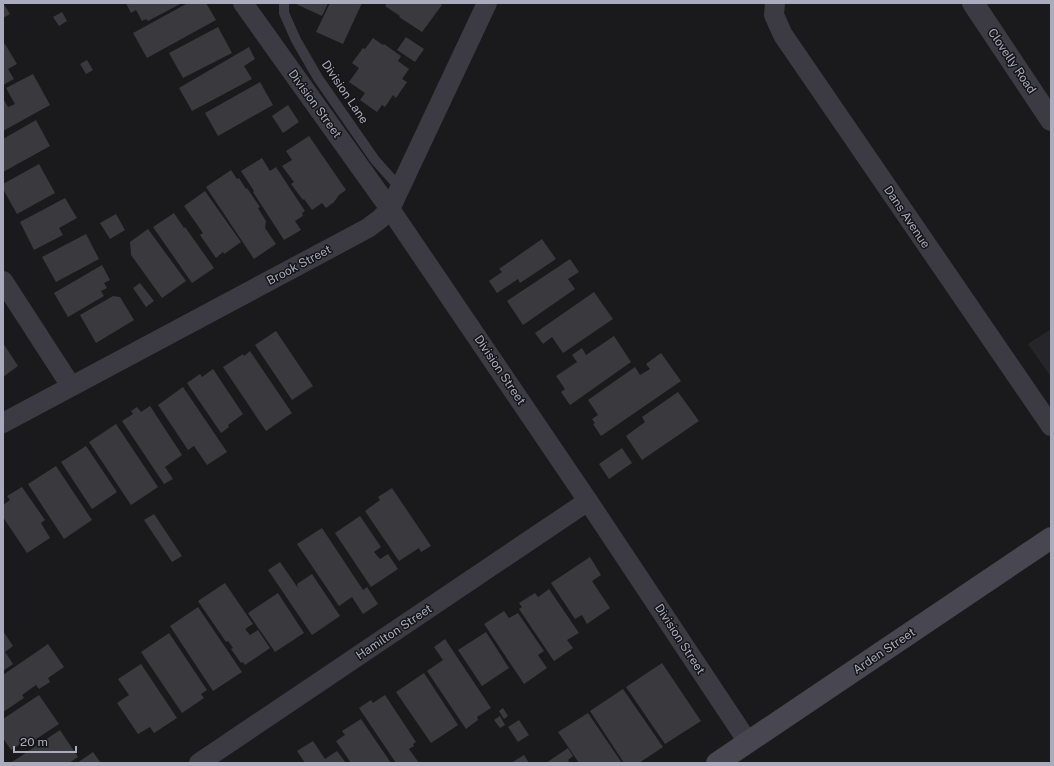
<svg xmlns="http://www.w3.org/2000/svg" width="1054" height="766" font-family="'Public Sans',sans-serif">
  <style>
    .built { fill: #262529 }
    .building { fill: #3a393e }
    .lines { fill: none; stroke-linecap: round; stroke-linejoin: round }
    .service { stroke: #3c3b43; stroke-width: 10 }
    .minor { stroke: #3c3b43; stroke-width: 20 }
    .tertiary { stroke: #3c3b43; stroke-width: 22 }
    .secondary { stroke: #484751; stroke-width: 22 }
    .labels { text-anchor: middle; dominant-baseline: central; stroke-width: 3; stroke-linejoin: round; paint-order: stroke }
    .street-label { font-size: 12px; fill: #aaabbc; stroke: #151417 }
  </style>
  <rect width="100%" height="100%" fill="#1a191c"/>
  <path class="built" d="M1051,329v48l-23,-33z"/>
  <g class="building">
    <path d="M3,3l7,11 -7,4z"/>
    <path d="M126,3h53l1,1 -32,17 -2,-2 -4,2 -6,-11 -5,3z"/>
    <path d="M188,3h18l10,17 -69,38 -14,-25z"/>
    <path d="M297,3h31l-6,13 -26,-12z"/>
    <path d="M330,3h32l-19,41 -27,-12z"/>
    <path d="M387,3h52l3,2 -20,27 -23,-15 1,-1 -15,-10z"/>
    <path d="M62,12l5,9 -8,5 -6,-9z"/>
    <path d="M218,27l14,26 -49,25 -14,-25z"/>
    <path d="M406,37l18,12 -9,13 -18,-12z"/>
    <path d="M373,38l10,7 1,-1 17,12 -3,5 11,8 -7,10 5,3 -11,16 -3,-3 -8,12 -3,-2 -5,7 -17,-12 5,-7 -16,-11 10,-14 -7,-5 11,-15 2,1z"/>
    <path d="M5,44l12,20 -9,5 6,10 -11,6v-40z"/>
    <path d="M249,47l6,12 -11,7 8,13 -60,32 -13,-23z"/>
    <path d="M87,60l6,10 -7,4 -6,-10z"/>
    <path d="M33,74l17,31 -47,26v-33l5,9 7,-3 -9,-16z"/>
    <path d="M260,82l13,23 -55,31 -13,-23z"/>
    <path d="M288,105l11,17 -16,11 -11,-17z"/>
    <path d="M36,120l14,26 -47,26v-33z"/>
    <path d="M309,136l37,54 -7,5 -5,7 -8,6 -4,-5 -10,7 -8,-11 -1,1 -12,-16 3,-2 -12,-16 10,-6 -6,-9z"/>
    <path d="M262,158l8,13 6,-4 29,44 -3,2 1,3 -8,5 6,9 -17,10 -31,-48 1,-1 -13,-20z"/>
    <path d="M39,164l16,29 -38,21 -14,-25v-5z"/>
    <path d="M231,170l6,9 2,-1 7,11 1,-1 13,19 -2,1 8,13 -1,7 11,16 -22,15 -48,-72z"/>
    <path d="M205,191l36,51 -17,12 -1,-2 -7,6 -16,-23 3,-2 -19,-27z"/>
    <path d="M65,198l12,20 -18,10 4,7 -29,15 -14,-28z"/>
    <path d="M174,213l10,15 1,-1 29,41 -22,15 -39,-56z"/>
    <path d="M116,214l9,16 -15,9 -10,-16z"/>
    <path d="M148,229l38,52 -24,17 -31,-43 -1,-13z"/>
    <path d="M86,234l13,25 -43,23 -14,-25z"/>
    <path d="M542,239l14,20 -36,24 -2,-4 -21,14 -8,-12 13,-9 -3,-3z"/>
    <path d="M570,259l9,13 -11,7 7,10 -52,36 -16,-24z"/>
    <path d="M102,265l8,15 -6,3 3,5 -6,3 3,5 -36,21 -14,-24z"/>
    <path d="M140,283l14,18 -8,6 -13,-19z"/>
    <path d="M594,292l19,27 -50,34 -11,-16 -9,7 -8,-11z"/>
    <path d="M113,296l7,1 14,23 -38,23 -16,-28z"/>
    <path d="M276,331l37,55 -21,14 -37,-55z"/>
    <path d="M614,336l17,26 -61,43 -9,-13 4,-3 -9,-13 21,-14 -5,-7 10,-7 4,7z"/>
    <path d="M3,343l15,23 -15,11z"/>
    <path d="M250,351l42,62 -26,18 -43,-64 20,-13 1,2z"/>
    <path d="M661,353l20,28 -80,55 -8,-12 2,-1 -3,-4 6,-4 -10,-15 47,-33 5,8 10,-6 -4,-5z"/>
    <path d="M213,369l30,45 -15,11 1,2 -8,6 -34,-50 13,-9 2,3z"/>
    <path d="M183,387l44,65 -20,13 -13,-19 -6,4 -30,-45z"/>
    <path d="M678,392l21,29 -57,39 -16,-24 19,-14 -3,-5z"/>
    <path d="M150,406l32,49 -17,12 8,12 -9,5 -42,-63 11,-7 -2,-3 6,-4 4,5z"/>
    <path d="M116,424l42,63 -27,18 -42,-63z"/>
    <path d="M86,446l31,46 -25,17 -31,-47z"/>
    <path d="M622,448l10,15 -23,16 -10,-15z"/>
    <path d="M56,466l36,54 -28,19 -36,-55z"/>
    <path d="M22,487l23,33 -4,3 9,15 -23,15 -24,-36v-12l7,-5 -3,-4z"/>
    <path d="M392,488l39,58 -10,6 -2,-4 -20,13 -34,-50 15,-11 -2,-3z"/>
    <path d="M154,514l28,42 -10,6 -28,-42z"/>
    <path d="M360,516l21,31 -7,5 6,7 8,-5 10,15 -27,18 -36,-54z"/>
    <path d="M322,528l41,62 4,-3 11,17 -15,10 -11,-17 -13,9 -42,-62z"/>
    <path d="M590,557l11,18 -9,6 18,27 -23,16 -5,-9 -7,4 -24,-36z"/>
    <path d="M280,562l18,26 -1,-4 15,-10 28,42 -28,19 -44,-65z"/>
    <path d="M225,583l28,41 -8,5 5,6 8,-5 12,18 -25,17 -2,-3 -2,1 -10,-14 2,-1 -5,-7 -2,1 -28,-41z"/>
    <path d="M549,589l30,44 -12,7 6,8 -19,13 -35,-52 3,-2 -3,-4 16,-10 3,4z"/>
    <path d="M278,593l26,40 -29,19 -27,-39z"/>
    <path d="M198,607l44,65 -29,19 -43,-65z"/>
    <path d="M504,611l5,7 9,-5 26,38 -6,4 9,13 -23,16 -40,-60z"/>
    <path d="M3,631l10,15 -8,6 8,12 -10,7z"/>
    <path d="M486,632l23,36 -27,18 -24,-36z"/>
    <path d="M169,633l38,57 -6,4 3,4 -22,15 -41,-61z"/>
    <path d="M445,639l46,69 -14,9 1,3 -12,9 -39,-58 16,-11 -9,-13z"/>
    <path d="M48,644l16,23 -16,11 2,4 -11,7 -3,-4 -14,10 2,3 -21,14v-37z"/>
    <path d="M662,663l39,58 -36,23 -39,-57z"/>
    <path d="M141,664l36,54 -23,15 -4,-6 -12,7 -21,-31 12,-8 -11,-16z"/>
    <path d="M424,673l34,52 -27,18 -35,-51z"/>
    <path d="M623,689l40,58 -24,16h-15l-34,-52z"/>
    <path d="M39,695l20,29 -29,19 -2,-4 -17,11 -8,-12v-19z"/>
    <path d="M385,695l31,47 -3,2 1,2 -5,3 10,14h-23l-37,-55 12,-8 2,3z"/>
    <path d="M503,708l5,8 -4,3 -5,-8z"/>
    <path d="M588,713l34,50h-43l-21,-31z"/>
    <path d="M500,716l5,9 -5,3 -6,-8z"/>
    <path d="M361,719l30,44h-40l-15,-22 9,-6 -3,-4z"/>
    <path d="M519,720l10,15 -11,7 -10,-15z"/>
    <path d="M60,730l18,27 -9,6h-56l-1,-1z"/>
    <path d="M313,741l12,18 12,-8 9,12h-41l-8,-12z"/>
    <path d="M568,748l5,8 -5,4 2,3h-24z"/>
    <path d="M93,752l8,11h-24z"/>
    <path d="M524,755l5,8h-18z"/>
  </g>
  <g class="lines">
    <path class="service" d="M284,3v10l12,27 22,38 57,82 25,28"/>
    <g class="minor">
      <path d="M243,3l147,206 198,292 160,241"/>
      <path d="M775,3l-1,12 9,20 268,391"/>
      <path d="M3,281l68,105"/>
      <path d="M3,423l365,-195 12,-9 10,-10 97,-206"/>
      <path d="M199,763l389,-262"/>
    </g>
    <path class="tertiary" d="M973,3l78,117"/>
    <path class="secondary" d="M717,763l334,-225"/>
  </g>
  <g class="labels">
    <g class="street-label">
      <text transform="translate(1012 61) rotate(56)">Clovelly Road</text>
      <text transform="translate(345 92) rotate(56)">Division Lane</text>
      <text transform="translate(315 104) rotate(54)">Division Street</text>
      <text transform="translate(907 217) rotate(56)">Dans Avenue</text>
      <text transform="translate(299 265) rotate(-28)">Brook Street</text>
      <text transform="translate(500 370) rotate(56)">Division Street</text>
      <text transform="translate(394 632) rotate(-34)">Hamilton Street</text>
      <text transform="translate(680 639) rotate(57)">Division Street</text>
      <text transform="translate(884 651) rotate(-34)">Arden Street</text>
    </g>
  </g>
  <rect width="1054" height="766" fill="none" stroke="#aaabbc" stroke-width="8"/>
  <path d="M14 746v6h62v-6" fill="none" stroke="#aaabbc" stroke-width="2"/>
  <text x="20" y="746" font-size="12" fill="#aaabbc" stroke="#151417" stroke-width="3" paint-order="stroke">20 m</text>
</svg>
